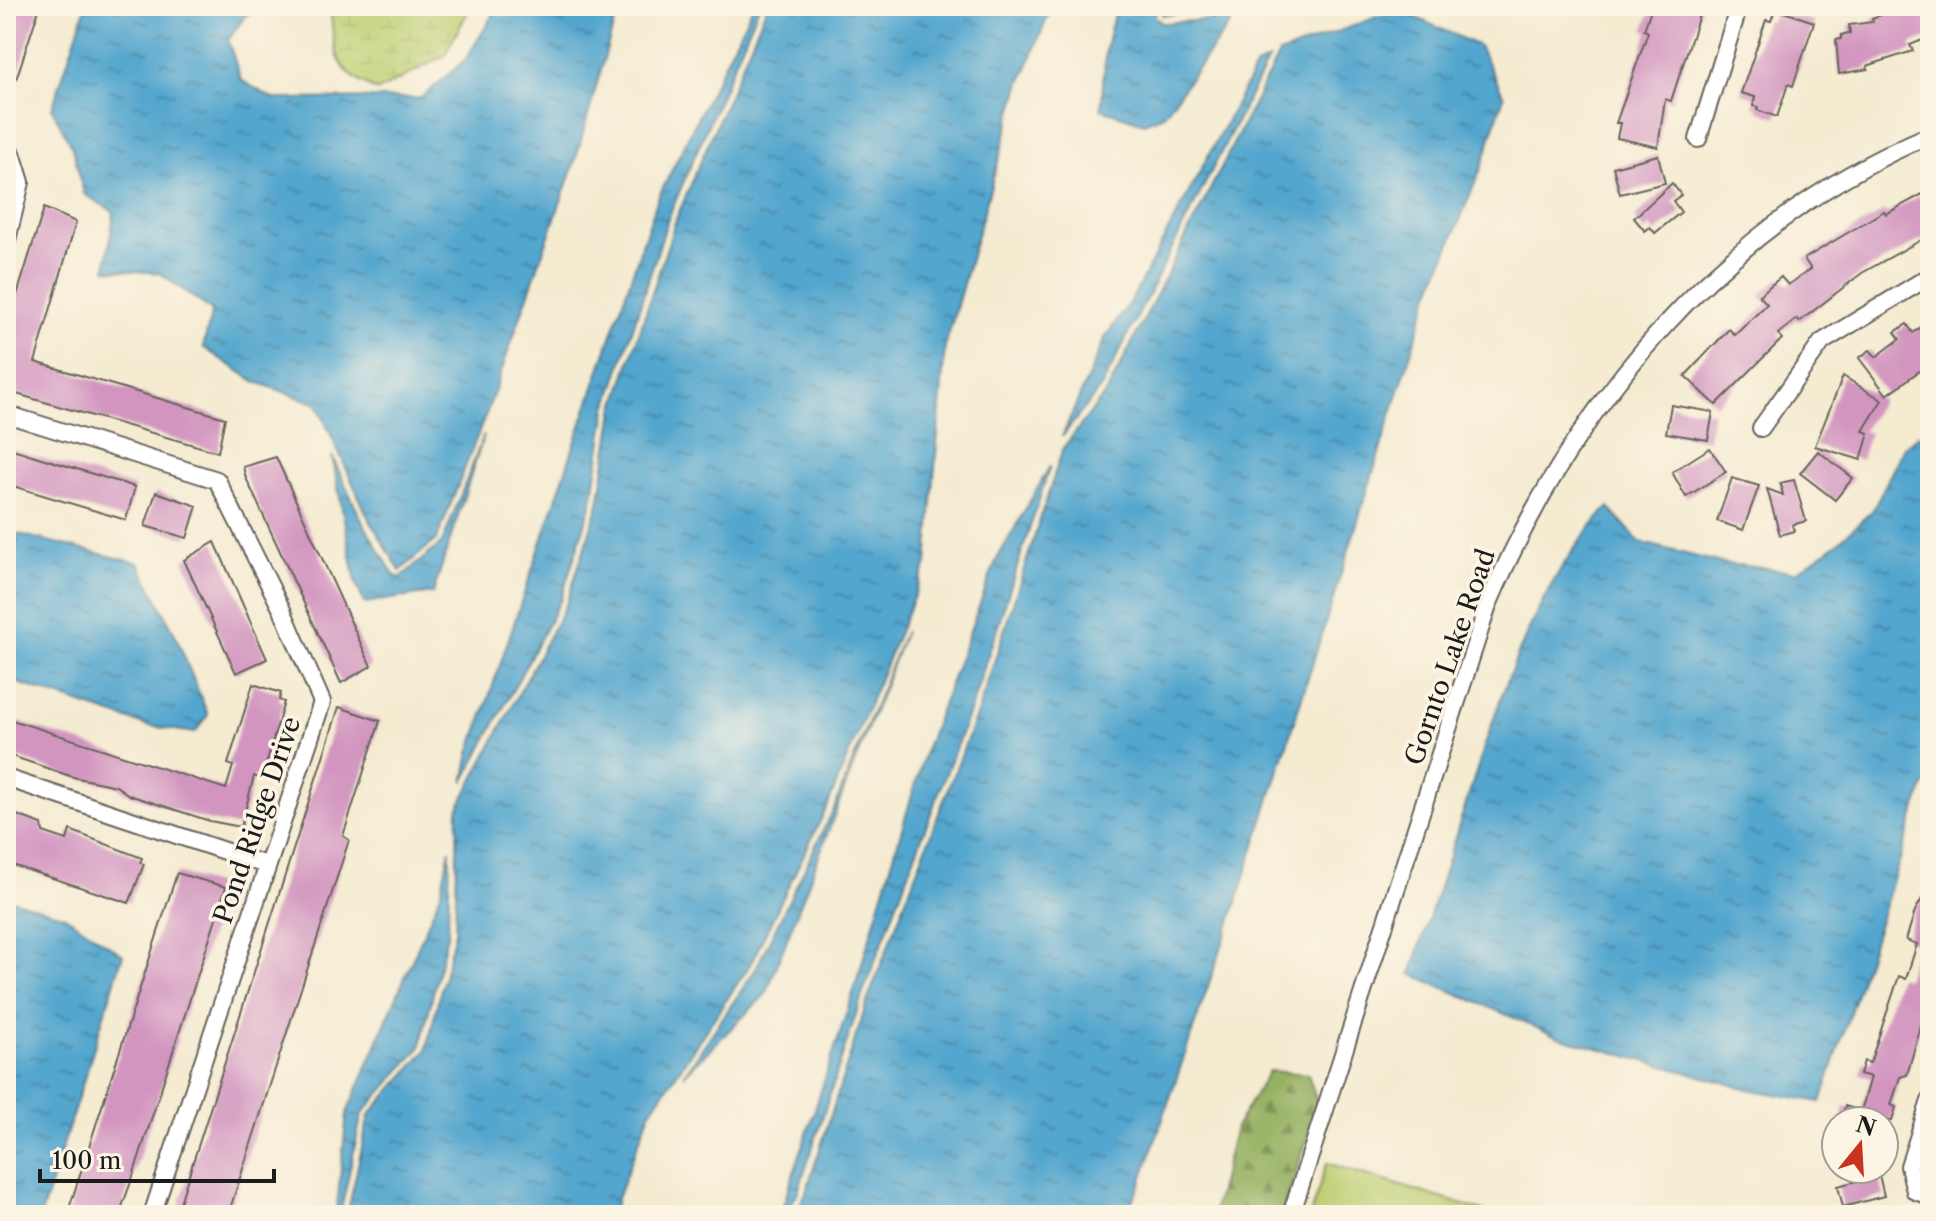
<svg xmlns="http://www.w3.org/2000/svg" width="1936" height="1221" font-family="'Libre Caslon Text',serif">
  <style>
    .forest { fill: url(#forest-firs); stroke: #58663f; stroke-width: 2 }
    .wetland { fill: url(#wetland-marsh); stroke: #6c7546; stroke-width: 2 }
    .green { fill: #bcce70; stroke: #6c7546; stroke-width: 2 }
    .water { fill: url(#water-ripples); stroke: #386175; stroke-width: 2 }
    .building { fill: #d295c0 }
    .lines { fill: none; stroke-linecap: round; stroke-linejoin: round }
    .minor-casing { stroke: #68645b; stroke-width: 20 }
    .minor { stroke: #fff; stroke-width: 16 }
    .labels { text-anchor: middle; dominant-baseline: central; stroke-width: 7; stroke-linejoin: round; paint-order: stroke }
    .street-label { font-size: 26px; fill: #1c1c1c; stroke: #fcf5e5 }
  </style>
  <defs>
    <pattern id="forest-firs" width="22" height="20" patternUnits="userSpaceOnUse" patternTransform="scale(2)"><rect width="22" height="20" fill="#95b162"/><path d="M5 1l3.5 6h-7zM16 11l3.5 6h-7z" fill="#798f50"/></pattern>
    <pattern id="wetland-marsh" width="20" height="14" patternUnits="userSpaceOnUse" patternTransform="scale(2)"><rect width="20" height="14" fill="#bcce70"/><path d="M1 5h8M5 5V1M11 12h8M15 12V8" fill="none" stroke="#a1b060"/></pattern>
    <pattern id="water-ripples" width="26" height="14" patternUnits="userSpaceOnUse" patternTransform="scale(2)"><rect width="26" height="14" fill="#53a6ce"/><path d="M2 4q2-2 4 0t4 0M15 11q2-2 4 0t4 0" fill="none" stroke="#4486a6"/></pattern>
  </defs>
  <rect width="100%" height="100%" fill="#fcf5e5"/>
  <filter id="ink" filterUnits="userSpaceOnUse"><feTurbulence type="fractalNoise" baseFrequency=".0125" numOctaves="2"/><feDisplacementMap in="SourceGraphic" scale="16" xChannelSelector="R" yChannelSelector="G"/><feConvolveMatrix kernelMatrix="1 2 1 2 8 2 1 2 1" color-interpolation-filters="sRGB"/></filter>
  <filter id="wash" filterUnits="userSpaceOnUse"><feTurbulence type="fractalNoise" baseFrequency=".006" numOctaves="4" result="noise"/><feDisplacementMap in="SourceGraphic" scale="32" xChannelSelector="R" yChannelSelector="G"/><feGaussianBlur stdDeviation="1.8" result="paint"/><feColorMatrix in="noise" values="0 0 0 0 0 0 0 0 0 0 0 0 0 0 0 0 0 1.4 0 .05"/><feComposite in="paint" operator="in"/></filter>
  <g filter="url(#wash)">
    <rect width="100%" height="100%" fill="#f4ebd1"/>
    <path class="forest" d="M1269,1071l39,3 10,32 -36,109h-69l22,-87z"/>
    <path class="wetland" d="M330,6h141l-27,50 -66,35c-46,-20 -43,-39 -48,-85z"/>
    <path class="green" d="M1327,1163l169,52h-186z"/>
    <g class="water">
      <path d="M86,6h185l-25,9 -18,25 13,40 33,19 147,-1 44,-38 34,-54h120l-43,152 -86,246 -53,135 -37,32 -32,-54 -51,-113 -63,-23 -51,-34 9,-36 -52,-38 -54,-4 8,-57 -30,-18 -11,-45 -21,-40z"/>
      <path d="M753,6h6l-90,210 -62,192 -15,94 -31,97 -97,183 6,-29 188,-555z"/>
      <path d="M767,6h285l-33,82 -74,259 -18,217 -99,241 -78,160 -100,148 -34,88v14h-269l22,-100 57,-64 29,-120 3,-122 109,-207 32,-99 15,-93 62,-191z"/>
      <path d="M1116,6h41l-2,11 7,6 72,-5 -70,97 -20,8 -43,-14 5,-62z"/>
      <path d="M1164,6h91l-93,9z"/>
      <path d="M1397,9l82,37 25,50 -22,70 -52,127 -193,609 -97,283 -15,30h-332l12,-20 63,-196 112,-294 83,-257 45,-58 171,-336z"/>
      <path d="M1268,60l-166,326 -40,51 43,-99 28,-41 123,-231z"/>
      <path d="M1930,427v356l-6,2 -103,317 -69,-12 -191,-52 -150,-64c19,-60 39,-120 58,-180 32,-99 66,-212 140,-287l30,35 82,21 75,9 40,-28 37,-34 31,-63z"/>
      <path d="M484,435l-51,158 -69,10 -8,-20 -24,-127 30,65 32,54 6,3 42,-35z"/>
      <path d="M1050,466l-77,236 -111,294 -64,196 -13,23h-5l74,-225 72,-242 70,-187z"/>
      <path d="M6,531l133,32 36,71 33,81 -13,18 -47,-7 -142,-47z"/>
      <path d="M905,631l-139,363 -82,81 71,-105 79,-162z"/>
      <path d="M450,849l-2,82 -28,117 -58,66 -22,101h-4l11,-102 93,-218z"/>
      <path d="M6,898l59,18 58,39 -82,260h-35z"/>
    </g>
    <g id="blocks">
      <g class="building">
        <path d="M9,6h31l-31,95h-3z"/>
        <path d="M1652,6h50l-31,95 -6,-2 -7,48 -41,-9 3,-15h-4l32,-91 -4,-2z"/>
        <path d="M1908,6h22v31l-20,8 3,6 -46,15 1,3 -29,5 -3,-34 5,-1v-4l9,-1 -1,-9 24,-3 -1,-4z"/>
        <path d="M1775,9l39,13 -21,64 -5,-2 -11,33 -20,-7 1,-3 -5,-1 2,-9 -14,-4 25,-73 5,1z"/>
        <path d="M1658,155l7,28 -45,11 -7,-27z"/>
        <path d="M1672,183l9,12 -8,6 8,11 -26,21 -5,-6 -5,4 -11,-13z"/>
        <path d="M1930,190v45l-68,38 -63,49 -2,-3 -19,15 4,5 -66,66 -31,-29 44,-47 6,6 32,-31 -8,-9 22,-18 7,8 23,-16 -7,-10 80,-48 2,3z"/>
        <path d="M44,208l32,14 -41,140 190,56 -7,34 -212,-61 2,-67z"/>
        <path d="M1907,324l6,9 11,-8 6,8v30l-43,32 -28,-37 11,-8 6,7 24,-18 -5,-7z"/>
        <path d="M1843,376l39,24 -19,31 6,2 -8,27 -46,-14z"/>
        <path d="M1671,405l42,7 -5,28 -42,-7z"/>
        <path d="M6,447l129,40 -9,33 -120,-36z"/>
        <path d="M1710,448l16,24 -40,25 -14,-25z"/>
        <path d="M1818,451l35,27 -18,22 -35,-27z"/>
        <path d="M276,457l95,209 -30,17 -95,-205 -3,-11z"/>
        <path d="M1732,478l27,8 -16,44 -26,-9z"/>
        <path d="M1794,480l12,41 -14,4 2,6 -14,4 -13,-46 16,6 -3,-12z"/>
        <path d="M156,492l41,14 -10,32 -42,-12z"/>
        <path d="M215,542l52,117 -31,14 -52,-113z"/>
        <path d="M253,684l28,9 -2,7 5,2 -19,66 -6,10 -5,-2 -13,51 -31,-6 -81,-26 -13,-9 -43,-9 -67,-23v-36l220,71 7,-23 -5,-2z"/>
        <path d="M339,707l41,14 -37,115 6,4 -121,375h-52z"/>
        <path d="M8,812l34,12 1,8 24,8 3,-10 72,28 -2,5 4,1 -15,39 -123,-40z"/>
        <path d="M177,873l49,14 -94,292 -13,36h-52z"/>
        <path d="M1930,885v108l-23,82 -7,2 -9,28 5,2 -4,14h-51l4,-15 16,5 10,-34 -11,-3 4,-13 6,2 29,-87 7,3 11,-35 -11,-4 9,-29z"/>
        <path d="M1879,1175l5,21 -41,11 -5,-21z"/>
      </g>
    </g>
  </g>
  <g filter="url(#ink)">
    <use href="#blocks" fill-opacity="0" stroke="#68645b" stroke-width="2"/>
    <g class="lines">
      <defs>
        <g id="minor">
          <path d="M1698,139l41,-133"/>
          <path d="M6,151l6,2 9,29 -15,62"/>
          <path d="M6,414l211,66 66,132 39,90 -170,513"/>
          <path d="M1761,428l61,-86 108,-66"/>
          <path d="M6,778l260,87"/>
          <path d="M1930,1101l-21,65 6,25 15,5"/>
          <path d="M1291,1215l197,-610c86,-202 235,-383 442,-470"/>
        </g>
      </defs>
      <use href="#minor" class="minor-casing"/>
      <use href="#minor" class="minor"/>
    </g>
  </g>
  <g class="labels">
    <g class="street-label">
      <text transform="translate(1450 657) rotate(-71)">Gornto Lake Road</text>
      <text transform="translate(257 820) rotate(-71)">Pond Ridge Drive</text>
    </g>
  </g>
  <rect width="1936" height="1221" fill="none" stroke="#fcf5e5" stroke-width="32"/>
  <g transform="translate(1860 1145) rotate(18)"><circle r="38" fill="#fcf5e5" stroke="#a29e95" stroke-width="2"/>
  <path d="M0-6L14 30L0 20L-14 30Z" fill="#c8321e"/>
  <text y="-12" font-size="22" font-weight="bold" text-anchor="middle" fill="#1c1c1c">N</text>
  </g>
  <path d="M40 1169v12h234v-12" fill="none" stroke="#1c1c1c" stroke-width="4"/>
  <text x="52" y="1169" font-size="24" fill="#1c1c1c" stroke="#fcf5e5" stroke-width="6" paint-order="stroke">100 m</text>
</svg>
